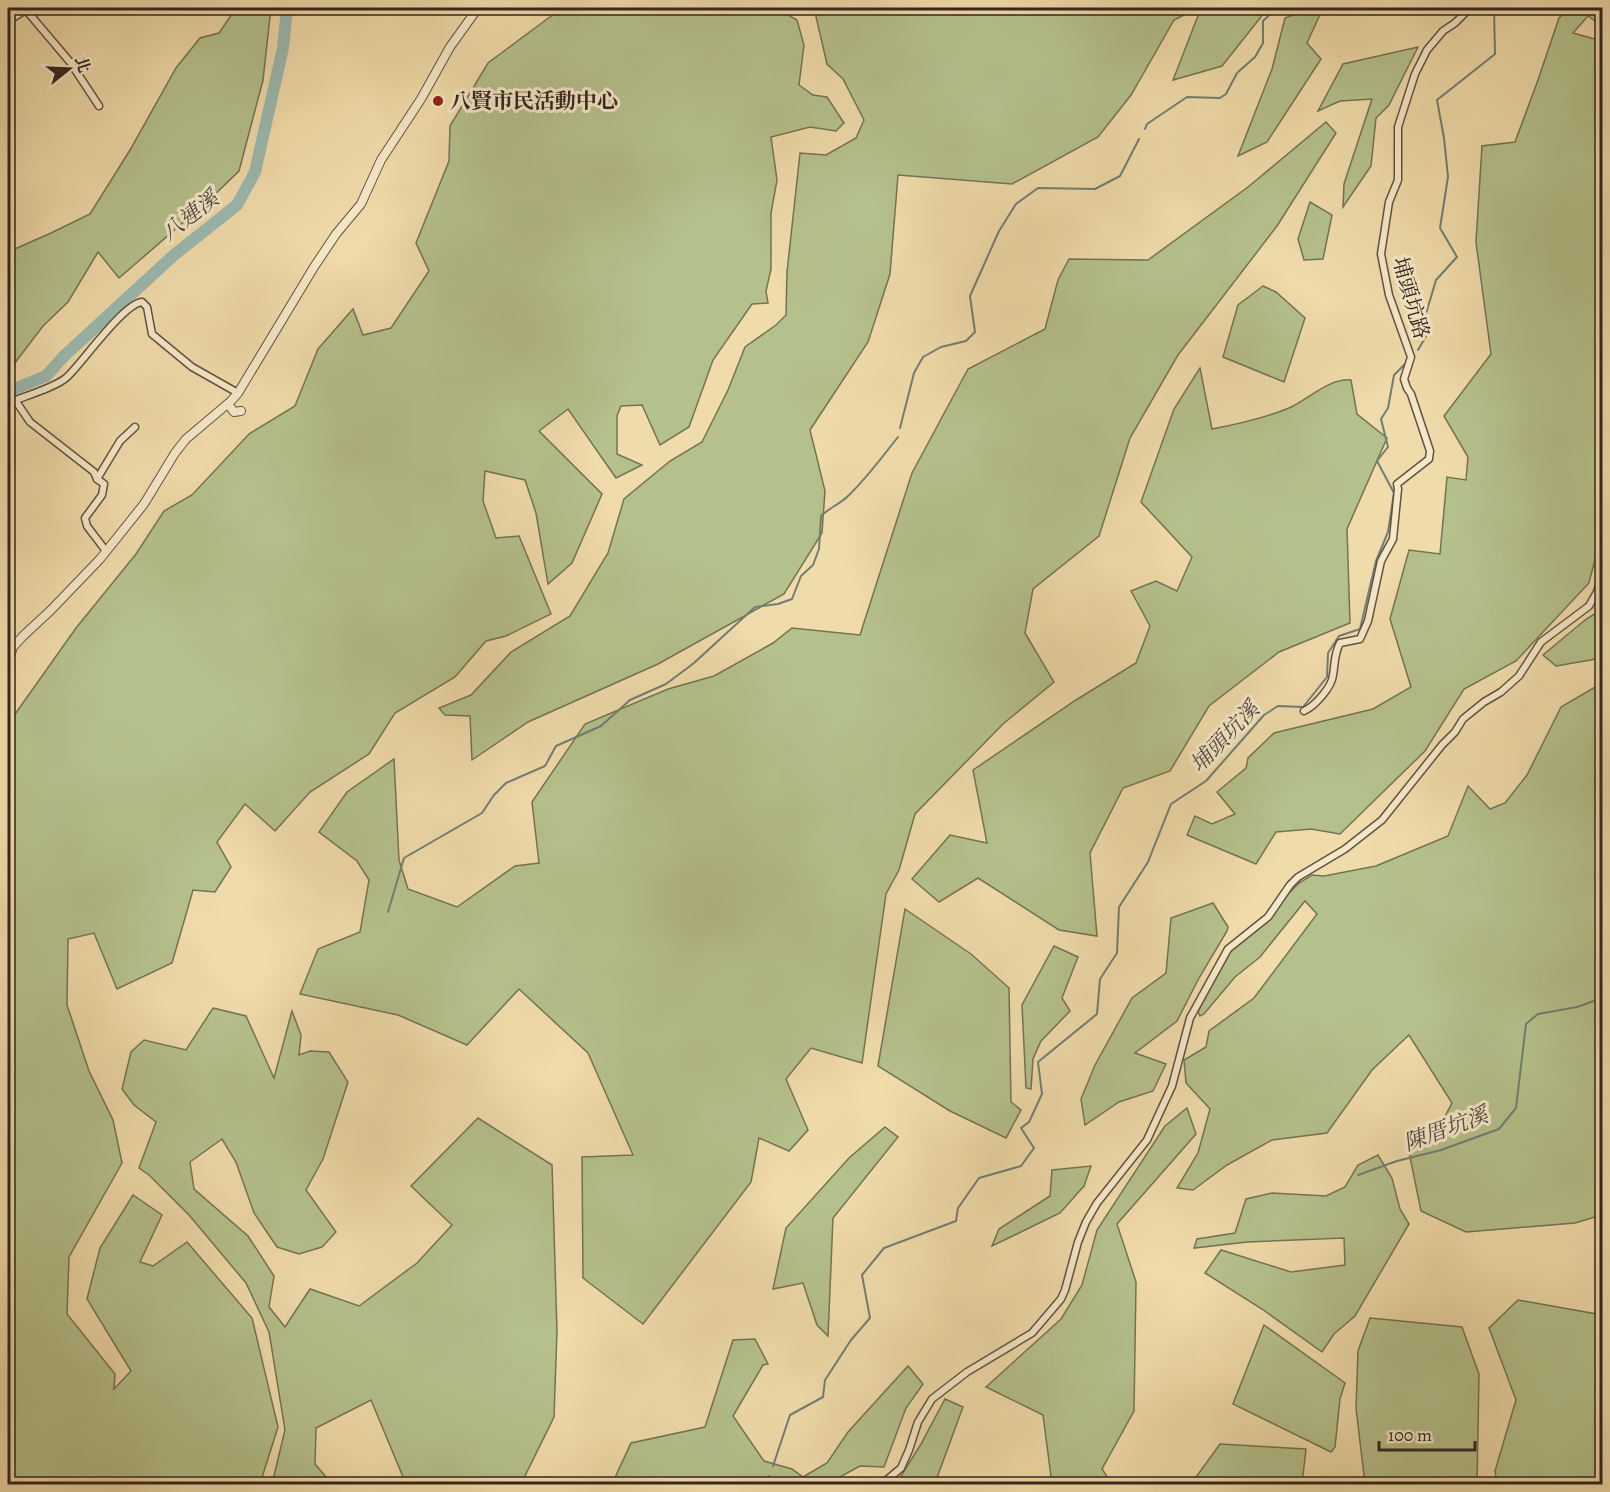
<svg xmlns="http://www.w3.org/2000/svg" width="1610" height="1492" font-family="Alegreya,'Noto Serif TC',serif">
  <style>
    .green { fill: #b5c18c; stroke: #747355; stroke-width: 1.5 }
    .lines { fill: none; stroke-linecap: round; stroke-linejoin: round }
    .stream { stroke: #717e76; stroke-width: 2 }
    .river { stroke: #9bbab0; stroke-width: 12 }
    .minor-casing { stroke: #625241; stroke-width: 9 }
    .tertiary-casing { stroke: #625241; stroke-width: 10 }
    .minor { stroke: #f5e8c8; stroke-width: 6 }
    .tertiary { stroke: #f5e8c8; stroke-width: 8 }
    .poi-dot { fill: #8f2418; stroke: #f5e8c8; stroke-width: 2 }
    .labels { text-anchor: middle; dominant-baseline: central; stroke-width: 6; stroke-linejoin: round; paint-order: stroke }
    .poi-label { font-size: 21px; font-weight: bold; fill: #33251e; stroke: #f5e8c8; text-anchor: start }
    .street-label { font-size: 21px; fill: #33251e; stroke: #f5e8c8 }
    .water-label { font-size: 22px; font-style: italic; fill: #4d4a42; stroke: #f5e8c8 }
  </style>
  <rect width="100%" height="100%" fill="#f0dbaa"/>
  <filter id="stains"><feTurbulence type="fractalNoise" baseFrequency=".00333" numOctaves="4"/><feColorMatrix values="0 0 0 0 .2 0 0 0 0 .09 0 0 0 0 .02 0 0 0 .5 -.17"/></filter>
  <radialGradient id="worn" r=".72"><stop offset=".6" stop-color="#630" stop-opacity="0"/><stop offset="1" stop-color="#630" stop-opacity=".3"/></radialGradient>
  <g class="green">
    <path d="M236,8h35l-8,72 -24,91 -31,30 -89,77 -21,-26 -30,50 -25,24 -35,46v-120l43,-19 39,-19 40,-64 46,-82 24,-30 19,-5z"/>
    <path d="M562,8h214l21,12 7,25 -5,40 14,10 14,2 17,26 -8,8 -26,-4 -39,10 6,43 -6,33v56l-5,22 2,12 -16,1 -39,56 -24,67 -29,18 -18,-40 -21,1 -4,10v38l25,11 -26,13 -48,-69 -29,22 63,63 -30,69 -24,21 -12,-71 -11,-33 -40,-9 -2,30 13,37 23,-2 32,78 -45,22 -20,5 -31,36 -60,36 -26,41 -59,38 -35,39 -30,-27 -28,38 14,25 -16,25 -22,-2 -21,73 -55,26 -23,-56 -26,6 -1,66 22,66 24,49 9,43 -53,94 -2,57 48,60 -1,15 17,-18 -44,-72 13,-51 33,-53 29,20 -22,47 13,4 34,-24 65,76 26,109 -18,57h-252v-760l68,-96 60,-74 28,-43 28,-16 57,-61 46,-28 23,-57 35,-40 10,26 28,-7 38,-57 -13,-28 33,-82 1,-35 38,-63z"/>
    <path d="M814,8h384l-24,12 -43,75 -33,42 -86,47 -114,-9 -8,99 -22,68 -58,88 15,61 -3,42 -38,61 -126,70 -130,58 -56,38 -2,-44 -25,-1 -6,-7 32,-13 40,-43 59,-36 38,-63 16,-54 46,-38 32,-19 26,-52 17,-43 31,-22 10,-10 1,-43 13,-119 26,2 30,-17 8,-18 -21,-41 -16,-15z"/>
    <path d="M1201,8h67l-46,58 -49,14z"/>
    <path d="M1312,8h11l-16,35 14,16 -54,83 -29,14 34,-87 13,-51z"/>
    <path d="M1569,8h33v18l-14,-10 -15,17 29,8v376l-3,1c7,14 4,29 -4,41l7,7v66l-13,51 -73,78 -52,28 -39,62 -85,83 -29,-5 -35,3 -20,32 -69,-29 8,-19 17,8 23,-10 -18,-22 29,-24 2,-10 26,-25 99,-24 38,-22 -21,-68 19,-69 31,4 7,-77 19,3 2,-23 -24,-41 47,-62 -15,-112 6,-96 33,-4 23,-62 21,-62z"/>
    <path d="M1418,47l-29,58 -13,13 -5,48 -28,41 1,-23 28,-85 -32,2 -22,10 25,-47z"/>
    <path d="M1326,122l10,11 -59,93 -99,129 -48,83 -31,98 -66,53 -8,44 29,49 -51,42 -88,90 -16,56 -13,24 -24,169 -51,-15 -25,31 22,51 -19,21 -30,-13 -8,44 -108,142 -60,-46 -1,-121 51,-2 -45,-102 -69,-64 -52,56 -69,-30 -98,-21 18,-45 42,-17 9,-52 -12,-19 -38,-29 28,-40 47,-33 5,101 9,29 49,18 58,-41 24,-3 -7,-61 53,-78 83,-35 46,-13 59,-33 19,-15 68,7 52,-162 56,-104 77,-40 13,-49 11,-21 79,1 100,-73z"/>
    <path d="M1310,202l22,13 -9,44 -19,1 -6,-21z"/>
    <path d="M1263,286l13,6 29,26 -21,64 -61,-25 15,-52z"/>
    <path d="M1200,368l12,61c26,-5 53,-11 77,-21 20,-9 40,-30 62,-28l6,34 30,24 -40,91 3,94 -71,29 -70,54 -39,65 -47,17 -33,65 7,83 -38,-6 -81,-52 -39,24 -27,-23 38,-44 37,8 -14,-73 103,-70 60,-37 14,-37 -19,-35 25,-10 21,10 15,-34 -51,-55 33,-93z"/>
    <path d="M1602,609v49l-46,8 -13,-11 42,-35z"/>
    <path d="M1602,683v532l-27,8 -109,9 -45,-21 -13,-64 35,-27 9,-17 -43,-68 -37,35 -45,63 -55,7 -45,25 -34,25 -16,-2 21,-35 12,-44 -24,-26 -2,-23 22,-13 3,-16 45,-33 63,-84 -12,-13 -45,56 -25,20 -31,37 -4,2 -2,-4 33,-67 38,-31 30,-31 13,-8 12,1 52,-10 72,-30 20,-50 22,23 15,-6 22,-28 34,-68z"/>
    <path d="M1213,903l15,24 -1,4 -28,47 -22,43 -42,32 31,11 -13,27 -34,11 -34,23 -4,-26 14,-34 37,-67 34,-25 5,-55z"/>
    <path d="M905,909l66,45 38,34 2,114 10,8 -15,28 -56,-27 -72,-45z"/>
    <path d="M1054,946l24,11 -16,41 8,13 -29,30 -8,18 -2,30 -5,-1 -4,-83z"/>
    <path d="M213,1008l33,8 28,62 18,-67 9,24 -2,20 11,-4 19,1 19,30 -25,77 -17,31 30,42 -14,15 -23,7 -22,-7 -23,-34 -18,-51 -14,-23 -32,23 4,27 54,47 26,40 -5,31 16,20 25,-38 49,17 58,-43 35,-38 -41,-39 67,-68 74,47 5,166 -3,86 -30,61v6h-118l-35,-84 -55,28 -1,36 17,20h-60l13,-54 -16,-98 -23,-49 -57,-68 -40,-40 -10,-7 17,-46 -22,-17 -12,-16 9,-37 13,-12 42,10z"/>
    <path d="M1187,1108l9,26 -79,90 19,58 -2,129 -32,58 10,15h-60l-9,-69 -57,-28 75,-68 21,-34 15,-55 68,-104z"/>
    <path d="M885,1127l13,10 -65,81 -5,118 -11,-11 -14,-42 -30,6 13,-61 63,-70z"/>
    <path d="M1378,1155l14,23 8,31 9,15 -54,92 -21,18 -12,18 -60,-43 -57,-36 16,-23 70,22 54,-7 -1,-27 -97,4 -53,6 3,-9 38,-6 11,-34 26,-6 54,3 19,-9 13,-22z"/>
    <path d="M1091,1166l-7,20 -24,27 -68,33 7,-17 51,-33 2,-26z"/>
    <path d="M1518,1300l84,15v169h-105l-2,-13 21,-71 -27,-72z"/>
    <path d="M1370,1318l92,9 17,47 -2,110h-112l-9,-76 2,-57z"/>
    <path d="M1264,1325l81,58 -5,16 -5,48 -4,5 -98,-48z"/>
    <path d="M755,1339l13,25 -5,1 -30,51 31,45 28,8 11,8 24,-14 21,-31 60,-66 15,18 -17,24 -22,59 -24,-1 -33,18h-215l19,-41 74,-16 28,-87z"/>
    <path d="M945,1399l18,8 -25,68 -1,9h-41l25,-40z"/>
    <path d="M1220,1444l86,5 -4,35h-111z"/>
  </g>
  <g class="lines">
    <g class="stream">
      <path d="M1145,129l2,-5 40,-27 33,1 6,-4 11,-21 18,-16 8,-14v-22l14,-13"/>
      <path d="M1418,350l11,-19 -4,-14 11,-37 21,-23 -17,-29 8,-51 -4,-39 -7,-38 58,-46 -1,-46"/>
      <path d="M900,428l14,-55 9,-16 18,-10 25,-6 9,-9 -5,-36 29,-65 17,-27 22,-16 57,1 25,-13 19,-37"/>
      <path d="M388,912l16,-54 78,-45 12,-18 12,-12 39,-17 11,-20 45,-20 29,-26 36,-16 28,-21 61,-56 23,-3 14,-5 9,-23 12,-11 6,-16 2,-33c8,-8 19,-12 27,-20 19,-18 34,-39 50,-59"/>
      <path d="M1358,1175l39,-14 44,-11 58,-21 17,-21 10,-84 12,-10 39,-7 25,-9"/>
      <path d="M773,1466l17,-51 33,-18 2,-17 26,-40 19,-22 -8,-43 22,-27 72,-27 2,-13 21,-30 42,-12 13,-18 -13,-20 8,-6 13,-28 -4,-32 59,-48 3,-35 17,-26 2,-46 29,-45 23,-58 35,-23 58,-66 14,-9 25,1 24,-30 1,-24 11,-17 21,-7 16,-68 12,-29 6,-39 -17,-32 11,-14 -7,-28 7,-11 6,-33 11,-11"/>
      <path d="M766,1484l3,-8"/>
    </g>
    <path class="river" d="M12,390l34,-14 18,-20 110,-101 63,-50 18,-33 28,-124 4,-40"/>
    <defs>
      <g id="minor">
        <path d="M26,10l44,52 29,44"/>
        <path d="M8,21l21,-13"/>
        <path d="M8,393l7,7 15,22 64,50 3,7 7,5 -2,11 -17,23 2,8 19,25"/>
        <path d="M8,403c14,-6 49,-16 59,-26 16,-15 56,-73 75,-75l5,5 5,27 40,33 46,26"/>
        <path d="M97,479l23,-38 15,-14"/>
        <path d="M1304,711c11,-5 28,-24 29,-36 2,-11 1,-21 7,-32l20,-4 8,-18 13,-60 12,-22 5,-50 -1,-5 32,-25 1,-8 -19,-57 -4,-6 -3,-9 7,-22 -22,-62 -8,-41 8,-52 9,-22v-53l17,-53 12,-24 16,-19 12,-8 15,-15"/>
        <path d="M882,1484l19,-16 8,-18 9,-28 14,-23 35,-27 65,-39 29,-34 4,-9 13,-48 8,-20 11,-19 50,-63 25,-54 18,-68 38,-69 40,-32 22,-32 8,-8 47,-28 37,-29 60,-75 13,-13 8,-13 21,-17 17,-10 18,-16 22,-34 48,-36 8,-14 3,-10 2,-36"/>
      </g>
      <g id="tertiary">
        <path d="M228,404l6,8 7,-1"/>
        <path d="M8,662l5,-15 10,-11 28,-26 49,-51 44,-55 31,-51 11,-14 45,-38 7,-8 76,-126 22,-33 25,-30 20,-44 40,-61 29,-52 28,-39"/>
      </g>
    </defs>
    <use href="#minor" class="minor-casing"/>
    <use href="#tertiary" class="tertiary-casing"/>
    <use href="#minor" class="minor"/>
    <use href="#tertiary" class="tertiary"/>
  </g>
  <circle class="poi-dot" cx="438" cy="101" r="6"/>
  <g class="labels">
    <g class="poi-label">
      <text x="450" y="101">八賢市民活動中心</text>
    </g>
    <g class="street-label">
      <text transform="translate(1411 298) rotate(74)">埔頭坑路</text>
    </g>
    <g class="water-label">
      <text transform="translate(190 216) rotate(-38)">八連溪</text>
      <text transform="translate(1225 737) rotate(-46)">埔頭坑溪</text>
      <text transform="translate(1446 1129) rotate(-20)">陳厝坑溪</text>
    </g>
  </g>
  <rect width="1610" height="1492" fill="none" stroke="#f0dbaa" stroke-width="30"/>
  <rect x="9" y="9" width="1592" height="1474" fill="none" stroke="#33251e" stroke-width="3"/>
  <rect x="15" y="15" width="1580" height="1462" fill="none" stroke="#33251e" stroke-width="1.5"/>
  <g transform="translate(69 69) rotate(72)" stroke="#f5e8c8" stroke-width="4.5" paint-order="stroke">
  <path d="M0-4.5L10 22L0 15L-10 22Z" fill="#33251e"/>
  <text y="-9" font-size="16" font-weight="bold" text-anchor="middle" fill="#33251e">北</text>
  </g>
  <path d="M1379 1441v9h96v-9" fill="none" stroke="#33251e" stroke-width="3"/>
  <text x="1388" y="1441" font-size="18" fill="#33251e" stroke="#f5e8c8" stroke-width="4.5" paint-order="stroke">100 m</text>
  <rect width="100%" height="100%" filter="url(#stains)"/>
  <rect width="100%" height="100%" fill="url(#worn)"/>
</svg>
